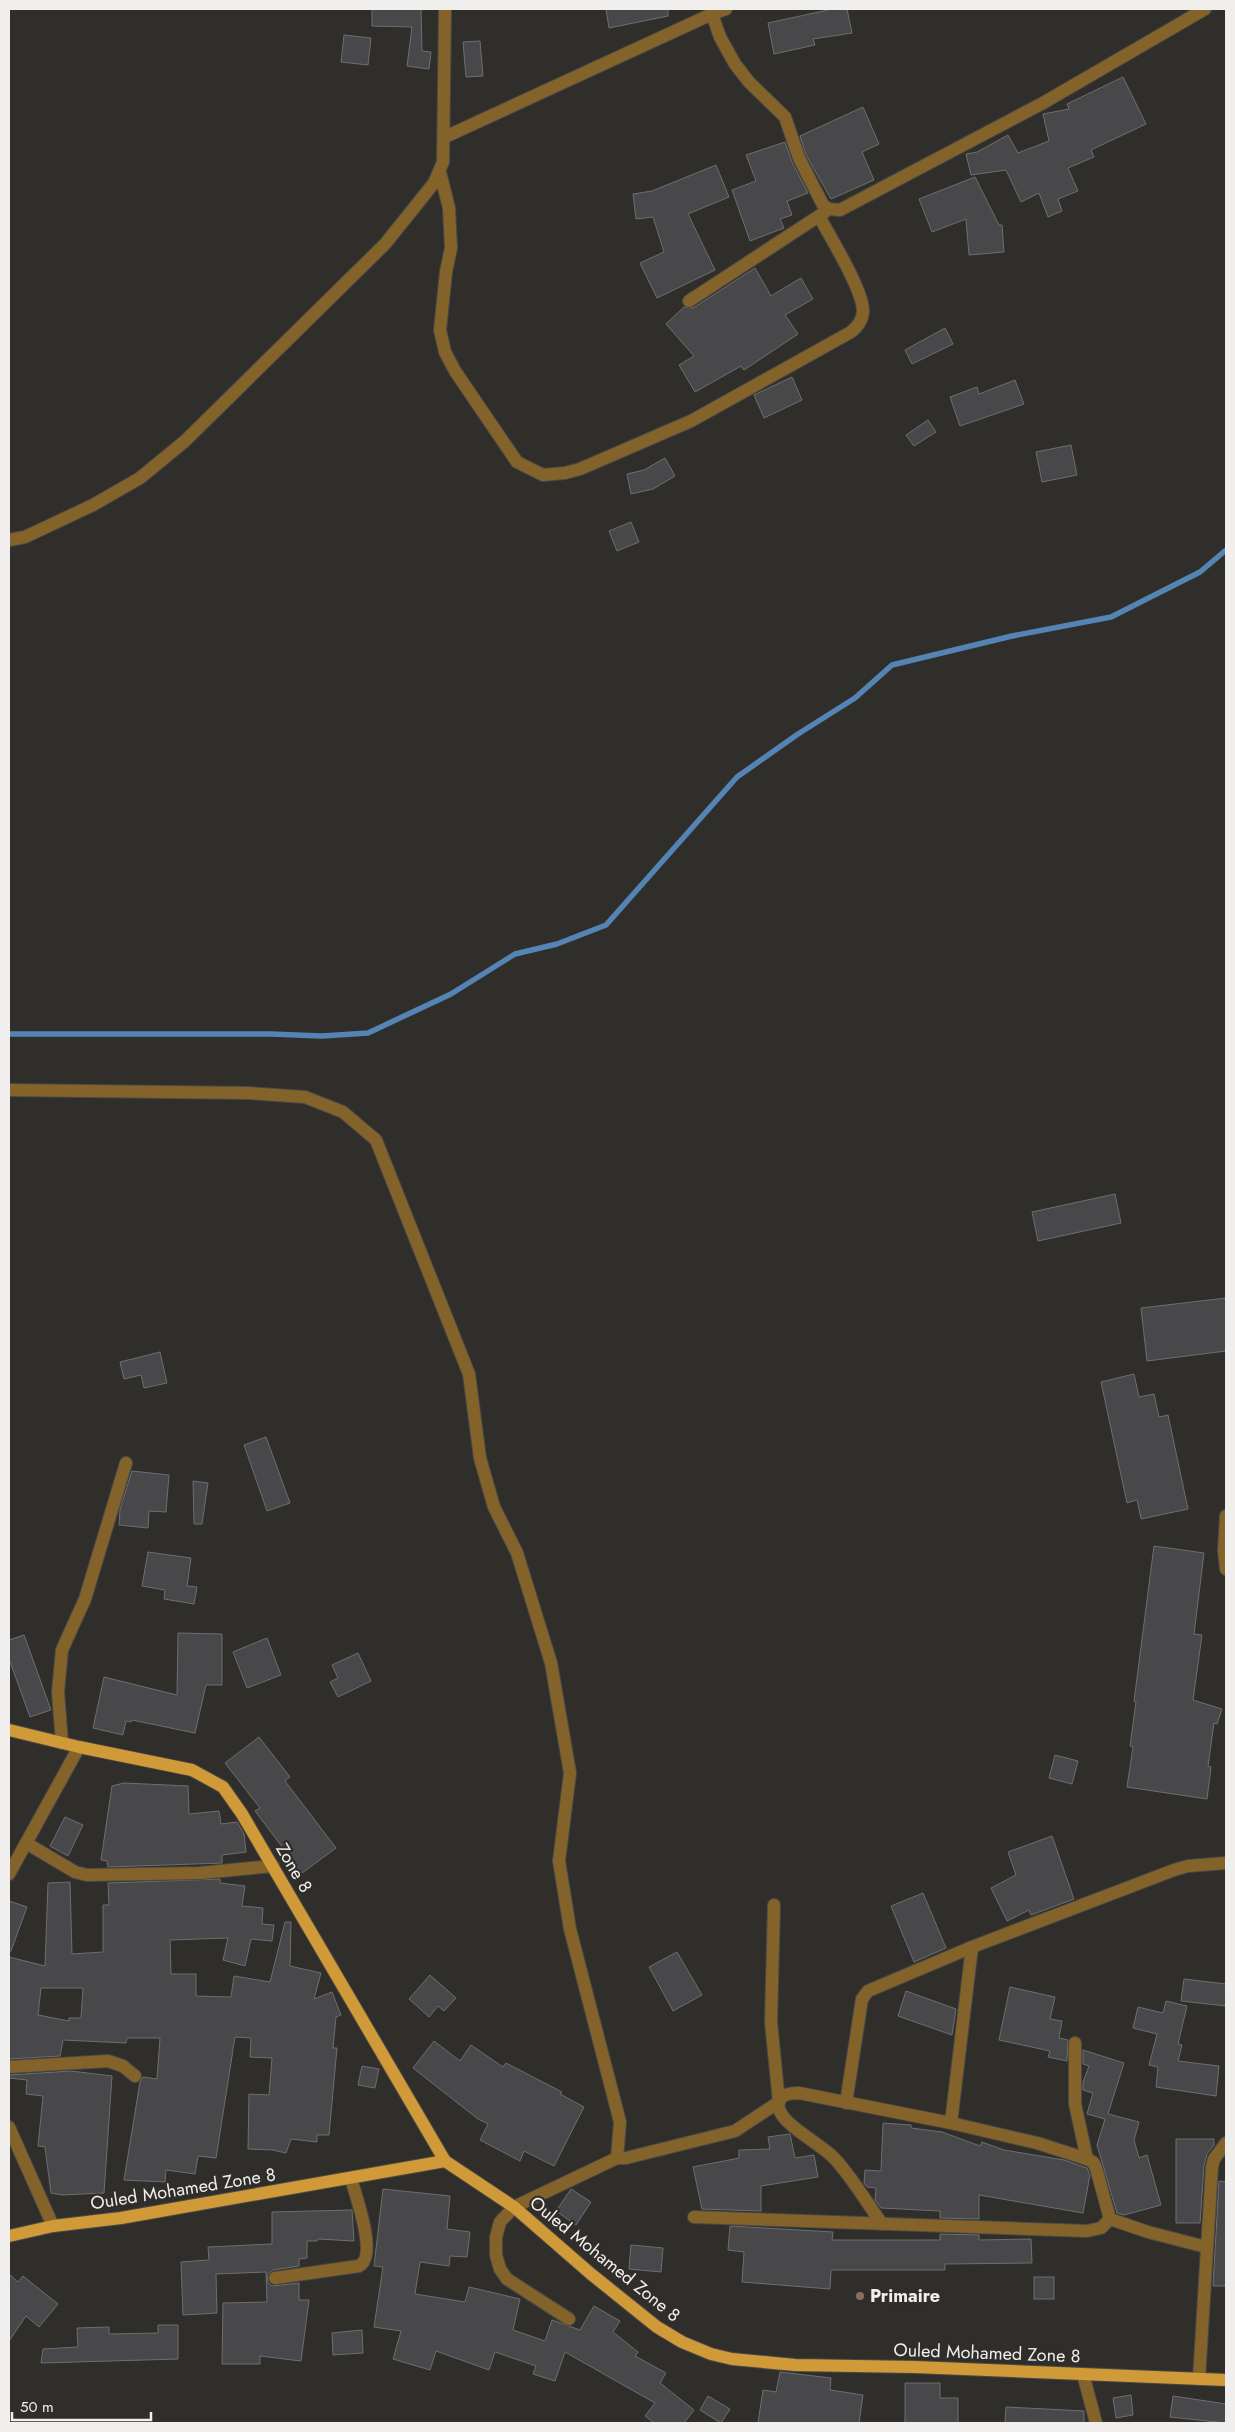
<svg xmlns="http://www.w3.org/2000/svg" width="1235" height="2432" font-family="Jost,sans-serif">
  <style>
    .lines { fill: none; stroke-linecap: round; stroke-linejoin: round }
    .stream { stroke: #5384b3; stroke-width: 5.5 }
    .building { fill: #48484b; stroke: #6e6e72; fill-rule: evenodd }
    .minor-casing { stroke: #4b4946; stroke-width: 14 }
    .major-casing { stroke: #4b4946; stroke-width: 14 }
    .minor { stroke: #84632b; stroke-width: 12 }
    .major { stroke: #d09a38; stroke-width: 12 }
    .education-dot { fill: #8d6e63; stroke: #302e2b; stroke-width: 2 }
    .labels { text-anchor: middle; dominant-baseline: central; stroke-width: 4.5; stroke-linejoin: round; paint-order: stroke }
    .street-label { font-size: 18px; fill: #f1efed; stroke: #302e2b }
    .poi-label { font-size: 18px; font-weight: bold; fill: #f1efed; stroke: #302e2b; text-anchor: start }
  </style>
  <rect width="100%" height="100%" fill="#302e2b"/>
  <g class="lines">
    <path class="stream" d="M9,1034h261l52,2 46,-3 83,-39 64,-40 42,-10 49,-19 131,-148 61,-43 57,-36 37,-33 120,-29 99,-19 89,-45 26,-22"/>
  </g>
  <g class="building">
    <path d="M372,9h49l1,42 9,1 -2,17 -22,-3 5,-39 -40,-1z"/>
    <path d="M606,9h62v7l-59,12z"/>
    <path d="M828,9h19l5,24 -39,6 2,6 -41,9 -6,-31 60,-13z"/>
    <path d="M344,35l27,3 -3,27 -27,-3z"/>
    <path d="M480,41l3,35 -17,1 -3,-35z"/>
    <path d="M1123,77l23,47 -55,26 3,7 -26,11 10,23 -20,8 4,12 -14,6 -9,-24 -18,9 -15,-32 -35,5 -5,-21 11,-2 31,-17 10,18 31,-12 -6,-27 26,-5 -2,-5z"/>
    <path d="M863,107l16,37 -17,8 12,28 -43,19 -25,-44 -6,-19z"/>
    <path d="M785,142l7,20 16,31 -21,8 5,14 -12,4 4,9 -34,13 -18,-51 24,-9 -10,-26z"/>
    <path d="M716,165l13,32 -41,17 27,56 -58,28 -17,-35 24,-11 -11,-35 -17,2 -3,-25 19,-3z"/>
    <path d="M975,177l24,48h3l2,27 -35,3 -3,-36 -34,13 -13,-33z"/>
    <path d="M755,268l16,28 30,-18 12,21 -28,16 13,19 -54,36 -3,-4 -46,26 -16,-27 15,-9 -28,-32 18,-17 9,1z"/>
    <path d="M945,328l8,16 -41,20 -7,-14z"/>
    <path d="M792,377l10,23 -38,18 -10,-23z"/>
    <path d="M1015,380l9,24 -64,22 -10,-29 27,-10 2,7z"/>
    <path d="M928,420l8,12 -22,14 -8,-11z"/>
    <path d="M1071,445l6,30 -35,7 -6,-30z"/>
    <path d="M665,458l10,18 -22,13 -22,5 -4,-20 17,-4z"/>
    <path d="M631,522l8,20 -22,9 -8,-20z"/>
    <path d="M1115,1194l6,29 -83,18 -6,-29z"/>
    <path d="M1226,1298v53l-79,10 -6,-53z"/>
    <path d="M160,1352l7,31 -23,5 -3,-13 -17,4 -4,-17z"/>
    <path d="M1134,1374l5,23 15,-3 5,23 9,-2 20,94 -47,10 -4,-19 -10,3 -26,-121z"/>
    <path d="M266,1437l24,66 -23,8 -23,-66z"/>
    <path d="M132,1471l37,4 -3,37 -17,-1 -1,17 -29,-3 1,-16z"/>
    <path d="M193,1481l15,2 -6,41h-8z"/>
    <path d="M1154,1546l50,7 -10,81 8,1 -9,65 29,9 -5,15 -3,-1 -6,43 3,1 -4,32 -80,-12 6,-40 -3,-1 6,-44 -2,-1z"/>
    <path d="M148,1552l43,6 -4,28 10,1 -3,17 -30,-5 1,-9 -23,-4z"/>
    <path d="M178,1633l44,1v51h-16l-11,48 -63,-13 -1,2 -5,-1 -3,14 -30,-7 11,-51 73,18z"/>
    <path d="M24,1635l27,75 -21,7 -21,-58v-19z"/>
    <path d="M267,1638l14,37 -34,13 -14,-36z"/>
    <path d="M358,1653l13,28 -33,16 -8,-15 8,-4 -6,-13z"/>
    <path d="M259,1737l31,40 -5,4 51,67 -34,25 -47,-62 5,-3 -35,-45z"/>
    <path d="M1055,1755l23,6 -6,23 -23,-6z"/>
    <path d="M124,1783l64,3 1,28 30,-3 2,13 16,-2 7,12 2,18 -24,3v8l-114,4 -1,-6 -6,-1 11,-74z"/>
    <path d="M65,1817l18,8 -15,31 -18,-10z"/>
    <path d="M1052,1836l22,63 -43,16 -2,-5 -22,11 -16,-33 25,-13 -8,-23z"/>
    <path d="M220,1879v4l25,3 -3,20 21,2 -1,16 12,1 -2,16 -21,-2 -6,27 -22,-6 5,-22 -58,2 1,34h25v22l35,1 3,-21 36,6 15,-60h6l-1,44 31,7 -7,26 18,-7 9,23 -5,2 -3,31h4l-8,87h-12v7l-26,-3 -5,14 -13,-3 -25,-1 1,-55 20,1 3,-37 -22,-1 1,-19 -16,-1 -19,121 -18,-2 -3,18 -29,-4 -1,12 -41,-2 16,-98 3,-5 14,2 3,-41h-33l-1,5 -63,-3 -3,16 -51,3v-102l36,9 3,-83 22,-1 2,72 31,-2v-47h6l-1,-22zM41,1988h42l-2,30h-12v3l-31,-6z"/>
    <path d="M923,1893l23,55 -32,14 -23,-56z"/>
    <path d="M9,1901l18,6 -16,44h-2z"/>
    <path d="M677,1952l25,43 -29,16 -24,-44z"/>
    <path d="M430,1975l26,23 -12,13 -6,-5 -9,11 -20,-18z"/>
    <path d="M1184,1979l42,5v22l-45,-5z"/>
    <path d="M1010,1987l45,10 -5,22 12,2 -3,17 9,2 -1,21 -19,-4 2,-6 -51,-11z"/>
    <path d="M906,1991l50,18 -4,26 -54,-19z"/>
    <path d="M1166,2001l21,5 -9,38 4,1 -4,16 41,5 -3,30 -60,-9 2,-20 -9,-2 8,-31 -24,-6 5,-21 25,6z"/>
    <path d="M434,2041l26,20 11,-16 32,22 3,-4 56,29 -2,2 24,13 -30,59 -30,-15 -4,10 -40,-21 8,-16 -10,-5 -65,-51z"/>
    <path d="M1083,2050l41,13 -16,51 31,8 -5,18 5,18 8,-3 14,50 -37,10 -7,-2 -20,-68 8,-26 -18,-5 6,-21 -10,-3v-8l6,-16 -6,-2z"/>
    <path d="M362,2066l17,3 -4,19 -17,-3z"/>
    <path d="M71,2071l41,5 -8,117 -42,2 -11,-2 -6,-46 -7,-1 5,-50 -17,-2 1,-14 -18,-2v-3z"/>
    <path d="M883,2123l28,2v3l31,4 38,14 2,-4 22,8 60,10 20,7 3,1 3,7 -7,38 -104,-18v24l-39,-1v-7l-59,-3 -6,-8 1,-12 -9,-1 -3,-4 1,-13 16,1z"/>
    <path d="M790,2134l5,24 19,-3 4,22 -57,9v25l-59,-2 -9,-42 46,-9v-8l31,-1 -2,-12z"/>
    <path d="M1176,2139h38v6l-7,9 -3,11 -4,58h-24z"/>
    <path d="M1219,2181l7,1v104h-13z"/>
    <path d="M383,2189l67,7 -3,33 23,3 -3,25 -17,-1 -1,10 -29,-4 -5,32 50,8 4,-15 51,12 -7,31 32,11 7,-21 28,10 14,-24 26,15 -7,11 25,20 -3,4 31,17 -6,10 34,27 -10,13h-30l-9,-7 10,-13 -90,-51 -10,29 -22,-7 3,-8 -41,-14 -6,18 -53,-19 -6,19 -37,-11 8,-28 -27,-4 9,-60 -9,-1z"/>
    <path d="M571,2189l20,13 -15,23 -20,-14z"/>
    <path d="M352,2210l2,31 -36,-2 -1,2h-10v17l-8,1v7l-26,4 -6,5 1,8 4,3 27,-3v17h10l-8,61 -41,-5v8h-38l1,-61 44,-1 -1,-30 -50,2 1,39 -34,2 -2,-53 28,-2 -1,-13 64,-3v-32z"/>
    <path d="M730,2226l103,6 -1,8h108v-6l39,1v5l52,-1 1,24 -87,1v6h-114l-1,19 -88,-7 2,-30 -16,-2z"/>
    <path d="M631,2245l32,3 -2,24 -32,-3z"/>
    <path d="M9,2274l9,8 5,-6 35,28 -19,23 -13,-11 -17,25z"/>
    <rect x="1034" y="2277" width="20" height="22"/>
    <path d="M158,2325h20v34l-137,4 2,-14 35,-2 -1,-19 32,-1v7l49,-1z"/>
    <path d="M362,2330l1,23 -30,2 -1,-22z"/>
    <path d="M780,2372l51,6 -1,12 33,5 -4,28h-101l5,-33 13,2z"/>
    <path d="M905,2383h35v15h18v25h-53z"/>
    <path d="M1131,2395l2,20 -17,3 -3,-20z"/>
    <path d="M708,2396l22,13 -9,14 -21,-13z"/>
    <path d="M1173,2396l53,8v19l-56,-6z"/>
    <path d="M1006,2407l78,4v12h-79z"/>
  </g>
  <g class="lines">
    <defs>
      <g id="minor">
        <path d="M712,14l14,-5"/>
        <path d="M445,137l267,-123 8,23 15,27 14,18 36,35 14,41 24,47 6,4 11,1 203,-107 162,-94"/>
        <path d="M440,172l9,36 2,40 -5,24 -6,58 5,22 10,19 62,91 26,13 22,-2 15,-4 111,-48 160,-89c7,-6 12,-12 12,-22 -1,-22 -33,-73 -44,-94"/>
        <path d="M689,301l136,-89"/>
        <path d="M9,540l16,-3 68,-32 47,-27 45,-37 200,-197 49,-61 9,-21 2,-153"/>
        <path d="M9,1090l239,3 57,4 38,15 33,28 93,234 11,84 14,49 23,46 34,110 19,110 -11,88 11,68 50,193 -3,36"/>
        <path d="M1226,1516l-2,35 2,18"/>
        <path d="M62,1743l-4,-51 4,-42 23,-51 41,-136"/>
        <path d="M26,1843l49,29 12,3 113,-2 73,-7"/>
        <path d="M9,1874l70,-127"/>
        <path d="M1075,2043v61l12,55"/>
        <path d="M9,2067l99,-6 15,5 12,10"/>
        <path d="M846,2103l16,-104 6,-8 104,-44"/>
        <path d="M951,2123l86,20 50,16 6,3 3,6 14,51 38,13 58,15"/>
        <path d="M9,2127l44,99"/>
        <path d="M694,2217l393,14 14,-3 9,-9"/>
        <path d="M882,2224c-15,-21 -30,-47 -48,-66 -13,-14 -50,-32 -55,-49 -4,-14 10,-16 20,-16l152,30 21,-176 202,-77 14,-4 38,-3"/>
        <path d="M275,2278l84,-12c19,-9 -3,-70 -8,-87"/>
        <path d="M569,2319l-62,-40 -7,-10 -4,-14v-18l4,-15 14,-15 103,-49h9l109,-27 44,-29 -8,-80 3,-117"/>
        <path d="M1083,2374l13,49"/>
        <path d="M1199,2379l13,-212 2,-8 12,-16"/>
      </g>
      <g id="major">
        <path d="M9,1730l70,17 113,23 31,17 19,27 203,347"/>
        <path d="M9,2236l44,-10 68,-8 324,-57 69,46 77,67 66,53 25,15 29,12 21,5 63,6 120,2 311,13"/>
      </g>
    </defs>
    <use href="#minor" class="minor-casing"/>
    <use href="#major" class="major-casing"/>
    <use href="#minor" class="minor"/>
    <use href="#major" class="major"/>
  </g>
  <circle class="education-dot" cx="860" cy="2296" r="5"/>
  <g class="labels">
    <g class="street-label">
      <text transform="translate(294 1868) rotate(60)">Zone 8</text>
      <text transform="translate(183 2189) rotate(-9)">Ouled Mohamed Zone 8</text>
      <text transform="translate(605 2259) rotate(39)">Ouled Mohamed Zone 8</text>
      <text transform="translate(987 2353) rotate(2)">Ouled Mohamed Zone 8</text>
    </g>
    <g class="poi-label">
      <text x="870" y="2296">Primaire</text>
    </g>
  </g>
  <rect width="1235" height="2432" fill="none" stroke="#f1efed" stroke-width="20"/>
  <path d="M12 2412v8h139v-8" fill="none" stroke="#f1efed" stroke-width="2.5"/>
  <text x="20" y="2412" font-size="15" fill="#f1efed" stroke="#302e2b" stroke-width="4" paint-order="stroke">50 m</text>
</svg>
